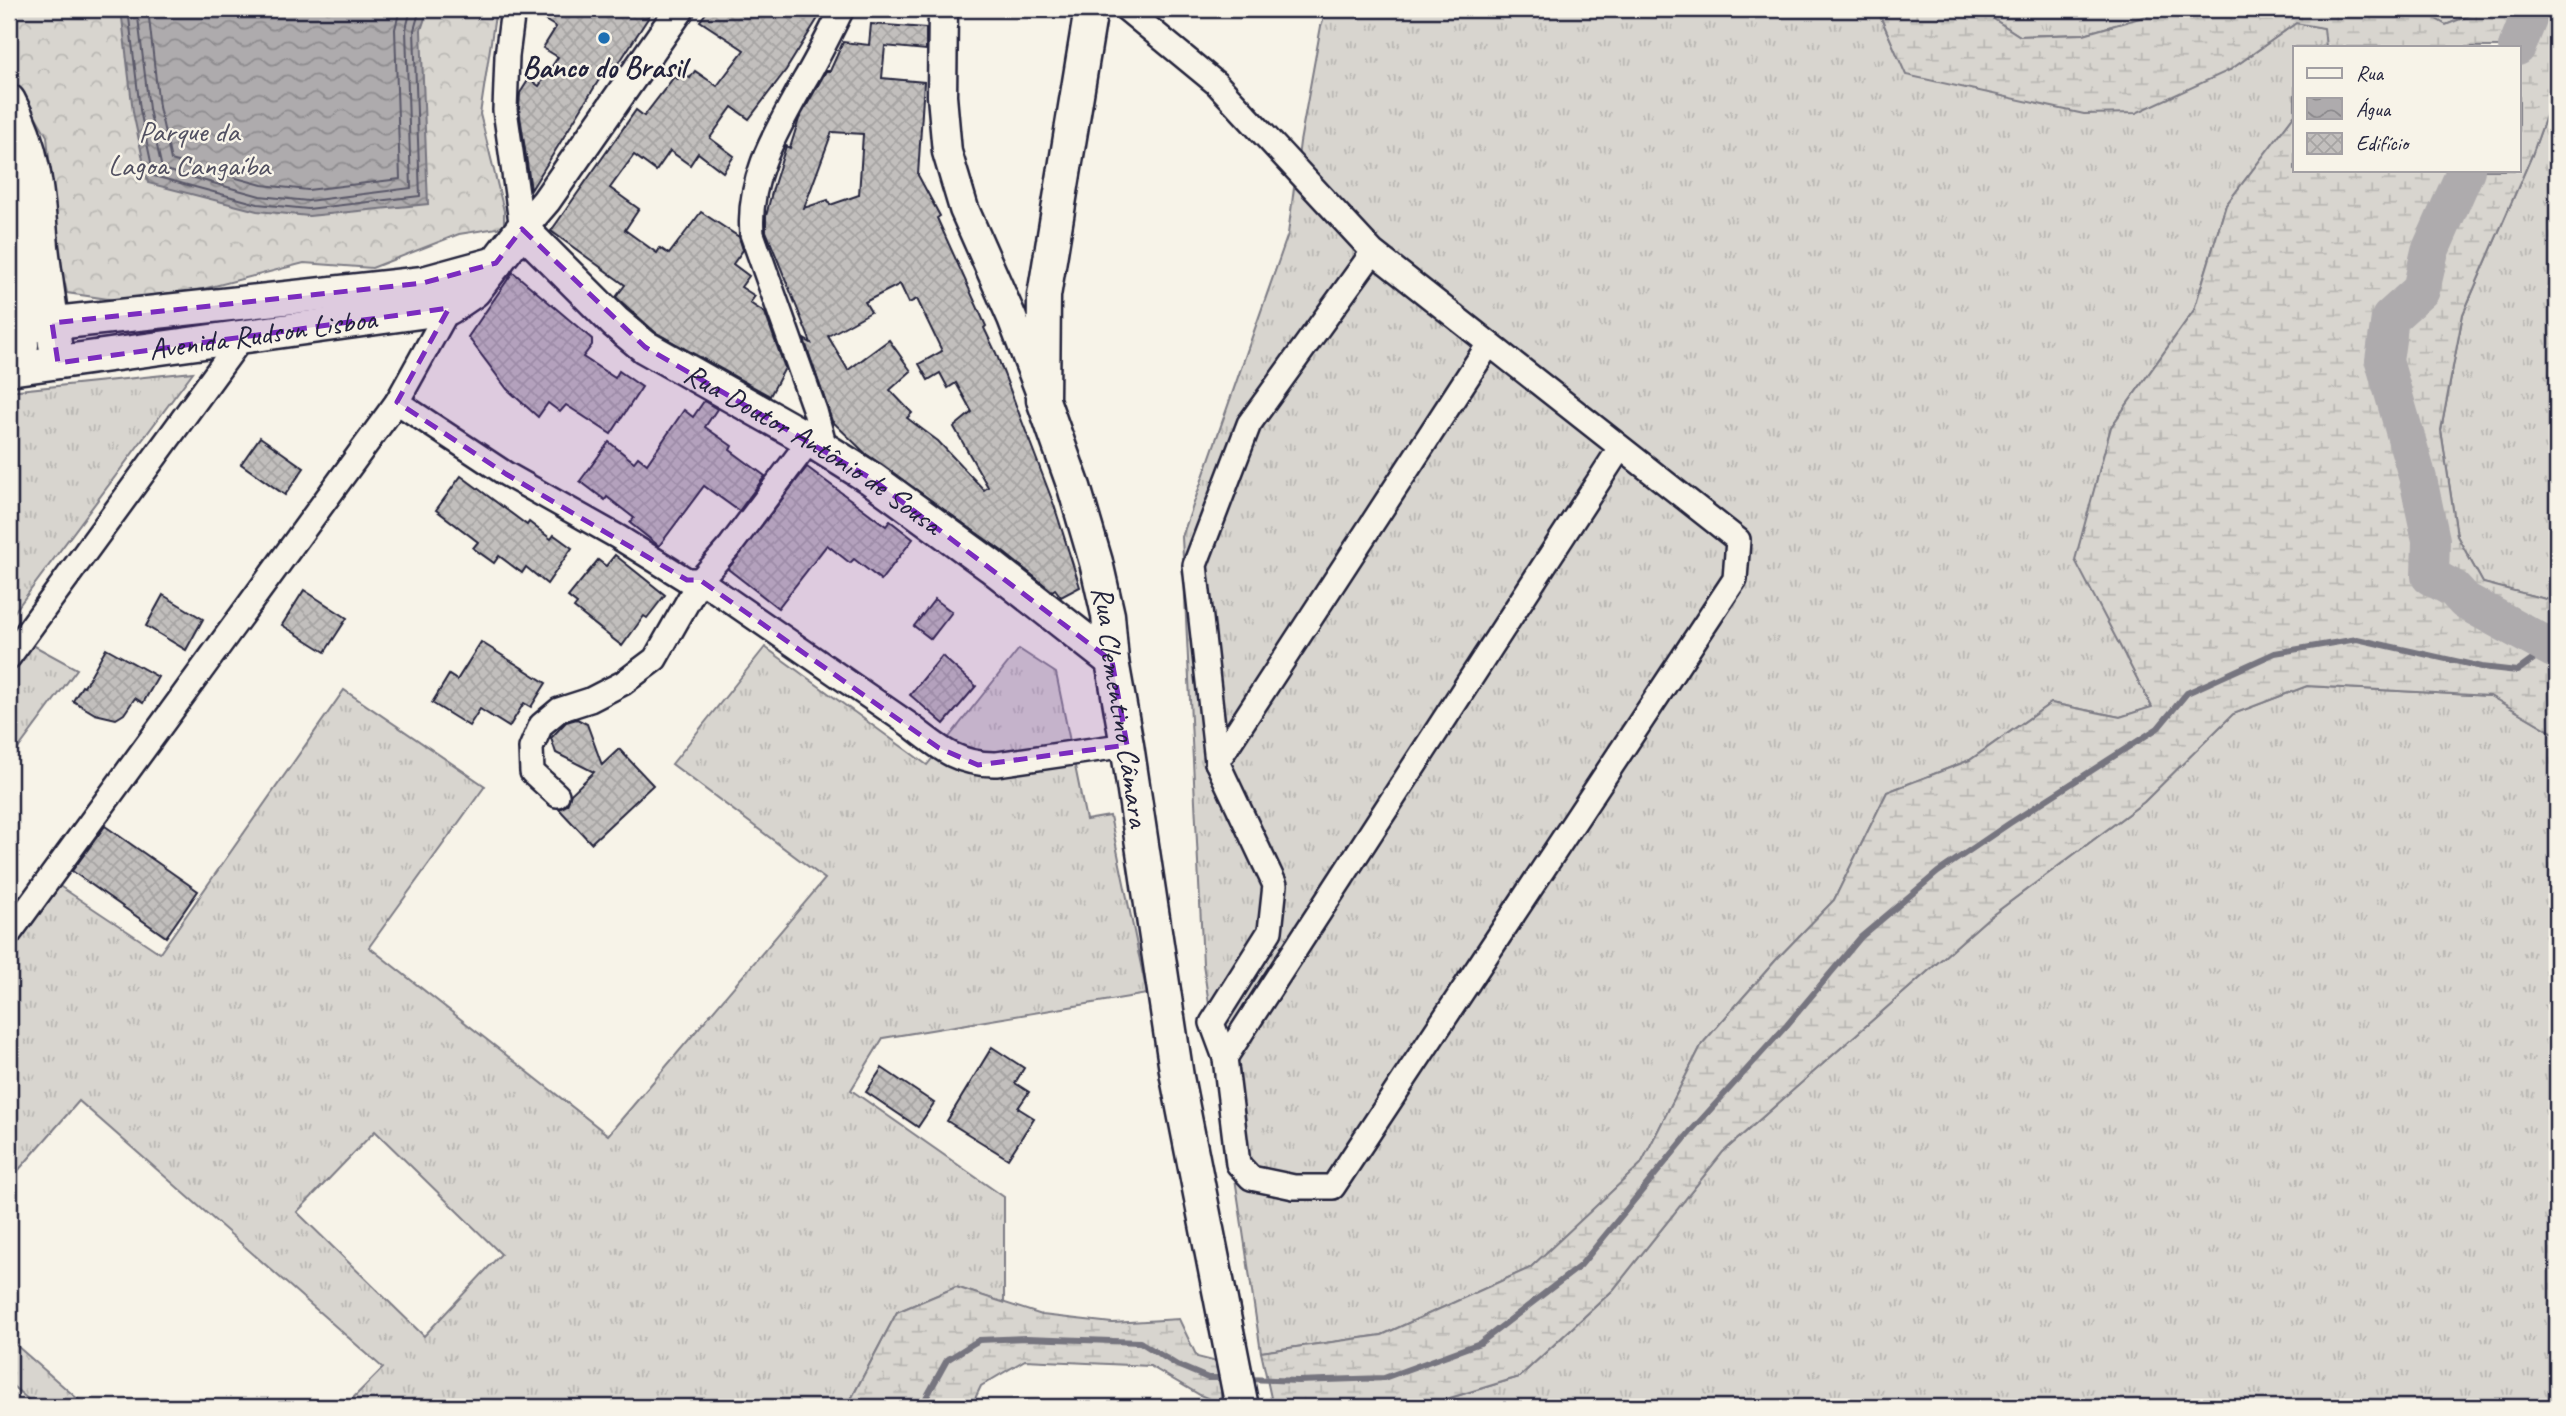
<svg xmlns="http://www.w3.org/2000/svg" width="2566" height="1416" font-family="Caveat,sans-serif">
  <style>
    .grass { fill: url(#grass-tufts); stroke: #7d7c85; stroke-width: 2; fill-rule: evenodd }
    .forest { fill: url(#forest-crowns); stroke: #7d7c85; stroke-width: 2 }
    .wetland { fill: url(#wetland-marsh); stroke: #7d7c85; stroke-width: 2 }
    .water { fill: url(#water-waves); stroke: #76747f; stroke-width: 2 }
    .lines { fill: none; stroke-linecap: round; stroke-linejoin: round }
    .shore { stroke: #5a5969; stroke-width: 2 }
    .stream { stroke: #76747f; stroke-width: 6 }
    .river { stroke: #aeabad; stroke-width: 38 }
    .building { fill: url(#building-cross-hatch); stroke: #22223b; stroke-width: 2; fill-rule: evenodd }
    .minor-casing { stroke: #22223b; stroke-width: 28 }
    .tertiary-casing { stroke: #22223b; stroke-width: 33 }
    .secondary-casing { stroke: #22223b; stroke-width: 37 }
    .minor { stroke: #f7f3e8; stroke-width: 23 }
    .tertiary { stroke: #f7f3e8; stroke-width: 28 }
    .secondary { stroke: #f7f3e8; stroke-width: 32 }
    .marked { fill: #7b2cbf; fill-opacity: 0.2; stroke: #7b2cbf; stroke-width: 5; stroke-dasharray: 14 9; stroke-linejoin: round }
    .poi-dot { fill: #1f6fb2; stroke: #f7f3e8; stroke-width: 2.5 }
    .labels { text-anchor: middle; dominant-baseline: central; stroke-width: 5; stroke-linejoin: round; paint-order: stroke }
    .poi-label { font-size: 30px; font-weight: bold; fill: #22223b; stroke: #f7f3e8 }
    .park-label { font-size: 30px; fill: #504f60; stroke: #f7f3e8 }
    .street-label { font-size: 30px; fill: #22223b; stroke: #f7f3e8 }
  </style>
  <defs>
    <pattern id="grass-tufts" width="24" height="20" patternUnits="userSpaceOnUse" patternTransform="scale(1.75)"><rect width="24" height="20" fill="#d8d5cf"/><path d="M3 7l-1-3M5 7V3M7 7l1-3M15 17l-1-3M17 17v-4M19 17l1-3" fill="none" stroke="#b9b7b3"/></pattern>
    <pattern id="forest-crowns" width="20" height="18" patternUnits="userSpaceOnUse" patternTransform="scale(1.75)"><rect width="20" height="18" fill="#d8d5cf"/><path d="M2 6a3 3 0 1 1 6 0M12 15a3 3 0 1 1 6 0" fill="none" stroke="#b9b7b3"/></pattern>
    <pattern id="wetland-marsh" width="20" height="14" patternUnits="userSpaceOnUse" patternTransform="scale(1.75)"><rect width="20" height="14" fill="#d8d5cf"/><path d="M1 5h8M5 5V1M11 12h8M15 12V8" fill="none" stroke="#b9b7b3"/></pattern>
    <pattern id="water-waves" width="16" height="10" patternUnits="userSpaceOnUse" patternTransform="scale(1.75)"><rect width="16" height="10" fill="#aeabad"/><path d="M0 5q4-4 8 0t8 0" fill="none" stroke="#8d8b8e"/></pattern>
    <pattern id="building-cross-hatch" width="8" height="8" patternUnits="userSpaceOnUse" patternTransform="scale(1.75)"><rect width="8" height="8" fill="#c2bfbd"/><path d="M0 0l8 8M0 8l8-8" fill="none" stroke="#a6a4a3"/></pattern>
  </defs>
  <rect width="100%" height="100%" fill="#f7f3e8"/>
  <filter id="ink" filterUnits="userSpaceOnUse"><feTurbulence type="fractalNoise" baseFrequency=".0143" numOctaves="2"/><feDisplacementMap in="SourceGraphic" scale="14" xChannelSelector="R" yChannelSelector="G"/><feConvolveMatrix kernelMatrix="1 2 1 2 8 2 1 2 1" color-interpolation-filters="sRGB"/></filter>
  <g filter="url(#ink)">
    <g class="grass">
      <path d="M1327,9h550l29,65 85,19 239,-23 66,-47 29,5 1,19h-31v67l-69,91 -32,105 -83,117 -35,133 76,147 -32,10 -69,-14 -81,57 -83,32 -53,108 -58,60 -74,84 -61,120 -111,104 -148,67 -121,17 -58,-388 -21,-427 106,-303 12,-92 21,-116z"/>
      <path d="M1978,9h193l-87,25 -64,2z"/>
      <path d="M2419,9h66l-39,16z"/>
      <path d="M2557,85v517l-74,-19 -26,-47 -16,-106 22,-116 69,-159z"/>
      <path d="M193,372l-184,247v-228z"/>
      <path d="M9,632l68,37 -68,92z"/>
      <path d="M765,647l162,118 92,-116 37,24 30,147 24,-4 37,178 -264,44 -32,52 153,107v106l-48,-16 -59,25 -50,95h-503l39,-39 -304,-267 -70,80v-229l49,-67 102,68 184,-263 141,96 -116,161 239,188 217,-256 -153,-115zM375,1131l126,123 -77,82 -127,-124z"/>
      <path d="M2307,686l184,10 66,39v672h-1137l99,-30 94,-87 110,-138 264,-233 157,-117 89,-88z"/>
      <path d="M9,1339l78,68h-50l-28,-24z"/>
    </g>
    <path class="forest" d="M9,9h487l-16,105 24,97v16l-45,7 -87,34 -68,-5 -101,26 -88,11 -48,-7 -10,-45 -10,-112 -38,-65z"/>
    <g class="wetland">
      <path d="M1877,9h101l42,27 64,-2 87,-25h248l27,16 39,-16h72v76l-25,70 -69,159 -22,116 16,106 26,47 74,19v133l-67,-39 -183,-10 -74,28 -89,88 -157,117 -264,233 -110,138 -94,87 -99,30h-147l-12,-55 121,-17 148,-67 111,-104 61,-120 74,-84 58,-60 53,-108 83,-32 81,-57 69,14 32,-10 -77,-147 36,-133 83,-117 32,-105 69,-91v56h224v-123h-193l-2,-19 -28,-5 -66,47 -94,43 -52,1 -178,-39z"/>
      <path d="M956,1287l86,28 70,8 67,-4 18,38 24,6v41l-21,-9 -50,-29 -125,-6 -44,26 -10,21h-124l50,-95z"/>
    </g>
    <path class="water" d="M121,9h307l-7,21 7,174 -119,12 -52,-5 -109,-28 -15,-71z"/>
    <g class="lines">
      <g class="shore">
        <path d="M128,9l12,101 14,66 104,28 50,5 112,-13 -6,-166 6,-21"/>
        <path d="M137,9l12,100 13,60 98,27 48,5 103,-13 -5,-159 5,-20"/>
        <path d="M148,9l11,98 12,53 91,25 46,5 92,-11 -5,-150 5,-20"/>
      </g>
      <g class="stream">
        <path d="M1247,1379l51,2 86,-3 96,-35 100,-77 111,-135 96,-106 74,-88 77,-65 72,-49 148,-95 29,-35 88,-40 82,-14 125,28 35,4 22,-16 16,-5"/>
        <path d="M921,1407l26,-47 32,-20 47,-2 114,4 37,23 31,13h13"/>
      </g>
      <g class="river">
        <path d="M2517,47l15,-38"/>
        <path d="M2466,170l-36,81 -9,39 -31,28 -6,43 34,118 13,61 -1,36 24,13 11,12 92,50"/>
      </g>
    </g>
    <g class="building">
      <path d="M527,9h127l-37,57 -7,-4 -79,128 -12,-81 1,-16 9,-14 10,7 19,-29 -15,-9 13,-21z"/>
      <path d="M709,9h102l9,6 -34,55 -37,49 -17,-12 -22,31 24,18 -11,16 -25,-19 -8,12 -20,-14 -14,20 -22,-16 -24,33 29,21 -14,21 32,23 3,-5 9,6 32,-42 38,25 4,13 -10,14 16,12 -8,11 14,9 -5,7 15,10 20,55 -15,28 -115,-64 -39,-35 9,-12 -74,-54 85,-121 8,6 30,-39 4,2 5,-6 7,5 5,-7 22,15 27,-36 -44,-29z"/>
      <path d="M871,24l55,4v22l-41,-4 -3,32 42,4 -6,93 22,41 -3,2 49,108 -2,2 12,25 58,152 26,82 -19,10 -6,-8 -3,2 -50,-40 -136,-97 -34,-33 -28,-82 7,4 -45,-112v-15l7,-28 13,-42 4,2 9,-29 27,-48h4l13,-29 26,3zM832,132l31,2 -4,61 -29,10 -2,-5 -24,8zM900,284l9,19 8,-4 25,52 -23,13 9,16 12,-7 8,15 8,-5 16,29 -18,15 34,60 -4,3 -46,-49 -31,-23 5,-5 -22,-23 21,-19 -22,-31 -41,30 -20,-34 43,-24 -6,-10z"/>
      <path d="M513,272l79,67v6l-9,12 32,21 4,-7 23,16 -31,47 -45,-29 -6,7 -12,-9 -10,14 -31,-28 -39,-52z"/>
      <path d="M704,401l13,8 -12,18 27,19 -2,4 35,26 -26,35 -35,-25 -45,60 -29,-23 4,-5 -27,-21 -2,3 -25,-19 29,-39 25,20 4,-5 9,7 37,-54 9,7z"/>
      <path d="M260,437l44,31 -19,27 -44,-31z"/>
      <path d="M807,467l79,59 4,-5 23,18 -32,41 -27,-21 -4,4 -23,-18 -49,63 -50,-39z"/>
      <path d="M461,476l66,49 2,-3 22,17 3,-4 18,13 -25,36 -21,-17 -4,6 -23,-17 -5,7 -21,-15 5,-6 -42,-32z"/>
      <path d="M615,555l50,40 -18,23 -3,-2 -22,30 -48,-38 3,-4 -9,-7 30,-37 8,6z"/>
      <path d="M304,590l43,28 -22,34 -43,-27z"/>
      <path d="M163,595l40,24 -17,31 -40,-24z"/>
      <path d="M935,599l17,13 -21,27 -17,-13z"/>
      <path d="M481,642l65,41 -15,24 -7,-4 -15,24 -29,-18 -11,17 -37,-23 17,-28 8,5z"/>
      <path d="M106,648l52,29 -15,26 -8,-5 -11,16 -8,5 -21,-5 -22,-13 9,-15 2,1z"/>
      <path d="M942,656l34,30 -32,38 -34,-29z"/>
      <path d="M577,719l10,5 15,41 17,-16 34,36 -62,58 -32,-34 8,-4 4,-11 23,-22 -38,-19 -5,-15 15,-16z"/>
      <path d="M105,826l93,65 -32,46 -94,-66z"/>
      <path d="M992,1047l32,21 -9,15 14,9 -11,16 16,10 -26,41 -61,-38z"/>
      <path d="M882,1068l52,35 -16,24 -52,-35z"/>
    </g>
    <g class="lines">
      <defs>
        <g id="minor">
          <path d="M513,9l-6,47 -2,54 17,119"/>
          <path d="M1126,9l91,75 156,168 365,288 -3,39 -402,608h-39l-43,-9 -13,-14 -13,-106 -13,-35 58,-92 5,-46 -58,-123 -22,-197 54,-141 124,-172"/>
          <path d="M397,402l109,72 112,63 69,43h13l210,145c29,23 48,40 87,39l130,-19"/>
          <path d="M825,448l-10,-37 -63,-177c-5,-57 26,-105 52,-153 14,-23 26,-48 38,-72"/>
          <path d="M9,657l235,-322"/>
          <path d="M1217,762l272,-418"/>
          <path d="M557,795l-25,-23 -1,-24 10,-23 18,-15 31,-10 33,-17 32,-24 45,-79 31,-35 79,-105"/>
          <path d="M9,934l388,-532 52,-94"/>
          <path d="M1225,1058l395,-610"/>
        </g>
        <g id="tertiary">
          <path d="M943,9l-1,87 5,56 17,57 48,109 29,76"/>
          <path d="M522,229l24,-28 134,-192"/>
        </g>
        <g id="secondary">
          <path id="s1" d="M1091,9l-47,287 -1,104 31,87 22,75 12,53 4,46 15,84 50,332 65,330"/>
          <path d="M9,101c26,47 29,95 33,146 4,33 9,65 13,97"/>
          <path d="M9,167l13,178"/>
          <path d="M9,328l414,-45 73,-20"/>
          <path id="s2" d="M9,369l440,-61 25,-17 48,-62 93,93 30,25 165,93 62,39 119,87 121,95"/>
        </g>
      </defs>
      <use href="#minor" class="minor-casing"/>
      <use href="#tertiary" class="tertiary-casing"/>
      <use href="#secondary" class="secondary-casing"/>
      <use href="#minor" class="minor"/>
      <use href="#tertiary" class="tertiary"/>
      <use href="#secondary" class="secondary"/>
    </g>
  </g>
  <path class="marked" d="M522,229l123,118 227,132 240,182 15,84 -149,20 -39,-17 -239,-168h-13l-181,-106 -109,-72 52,-94 -391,55 -6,-40 371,-40 73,-20z"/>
  <circle class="poi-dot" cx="604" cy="38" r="7"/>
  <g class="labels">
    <g class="poi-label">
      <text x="604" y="67">Banco do Brasil</text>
    </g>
    <g class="park-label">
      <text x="189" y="131">Parque da<tspan x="189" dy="34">Lagoa Cangaíba</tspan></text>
    </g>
    <g class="street-label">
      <text stroke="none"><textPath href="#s2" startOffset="256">Avenida Rudson Lisboa</textPath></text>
      <text stroke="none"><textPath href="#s2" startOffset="920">Rua Doutor Antônio de Sousa</textPath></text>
      <text stroke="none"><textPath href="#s1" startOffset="712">Rua Clementino Câmara</textPath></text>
    </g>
  </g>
  <rect width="2566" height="1416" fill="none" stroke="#f7f3e8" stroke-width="35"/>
  <rect x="18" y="18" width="2531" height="1381" fill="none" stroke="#22223b" stroke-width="2.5" filter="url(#ink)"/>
  <rect x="2293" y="46" width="228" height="126" fill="#f7f3e8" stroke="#a29fa3" stroke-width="2"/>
  <rect x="2307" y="68" width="35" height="10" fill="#f7f3e8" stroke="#a29fa3" stroke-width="2"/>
  <text x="2356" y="80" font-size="21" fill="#22223b">Rua</text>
  <rect x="2307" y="98" width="35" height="21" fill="url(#water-waves)" stroke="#a29fa3" stroke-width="2"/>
  <text x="2356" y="116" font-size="21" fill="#22223b">Água</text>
  <rect x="2307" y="133" width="35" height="21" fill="url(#building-cross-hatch)" stroke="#a29fa3" stroke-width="2"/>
  <text x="2356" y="150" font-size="21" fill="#22223b">Edifício</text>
</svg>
